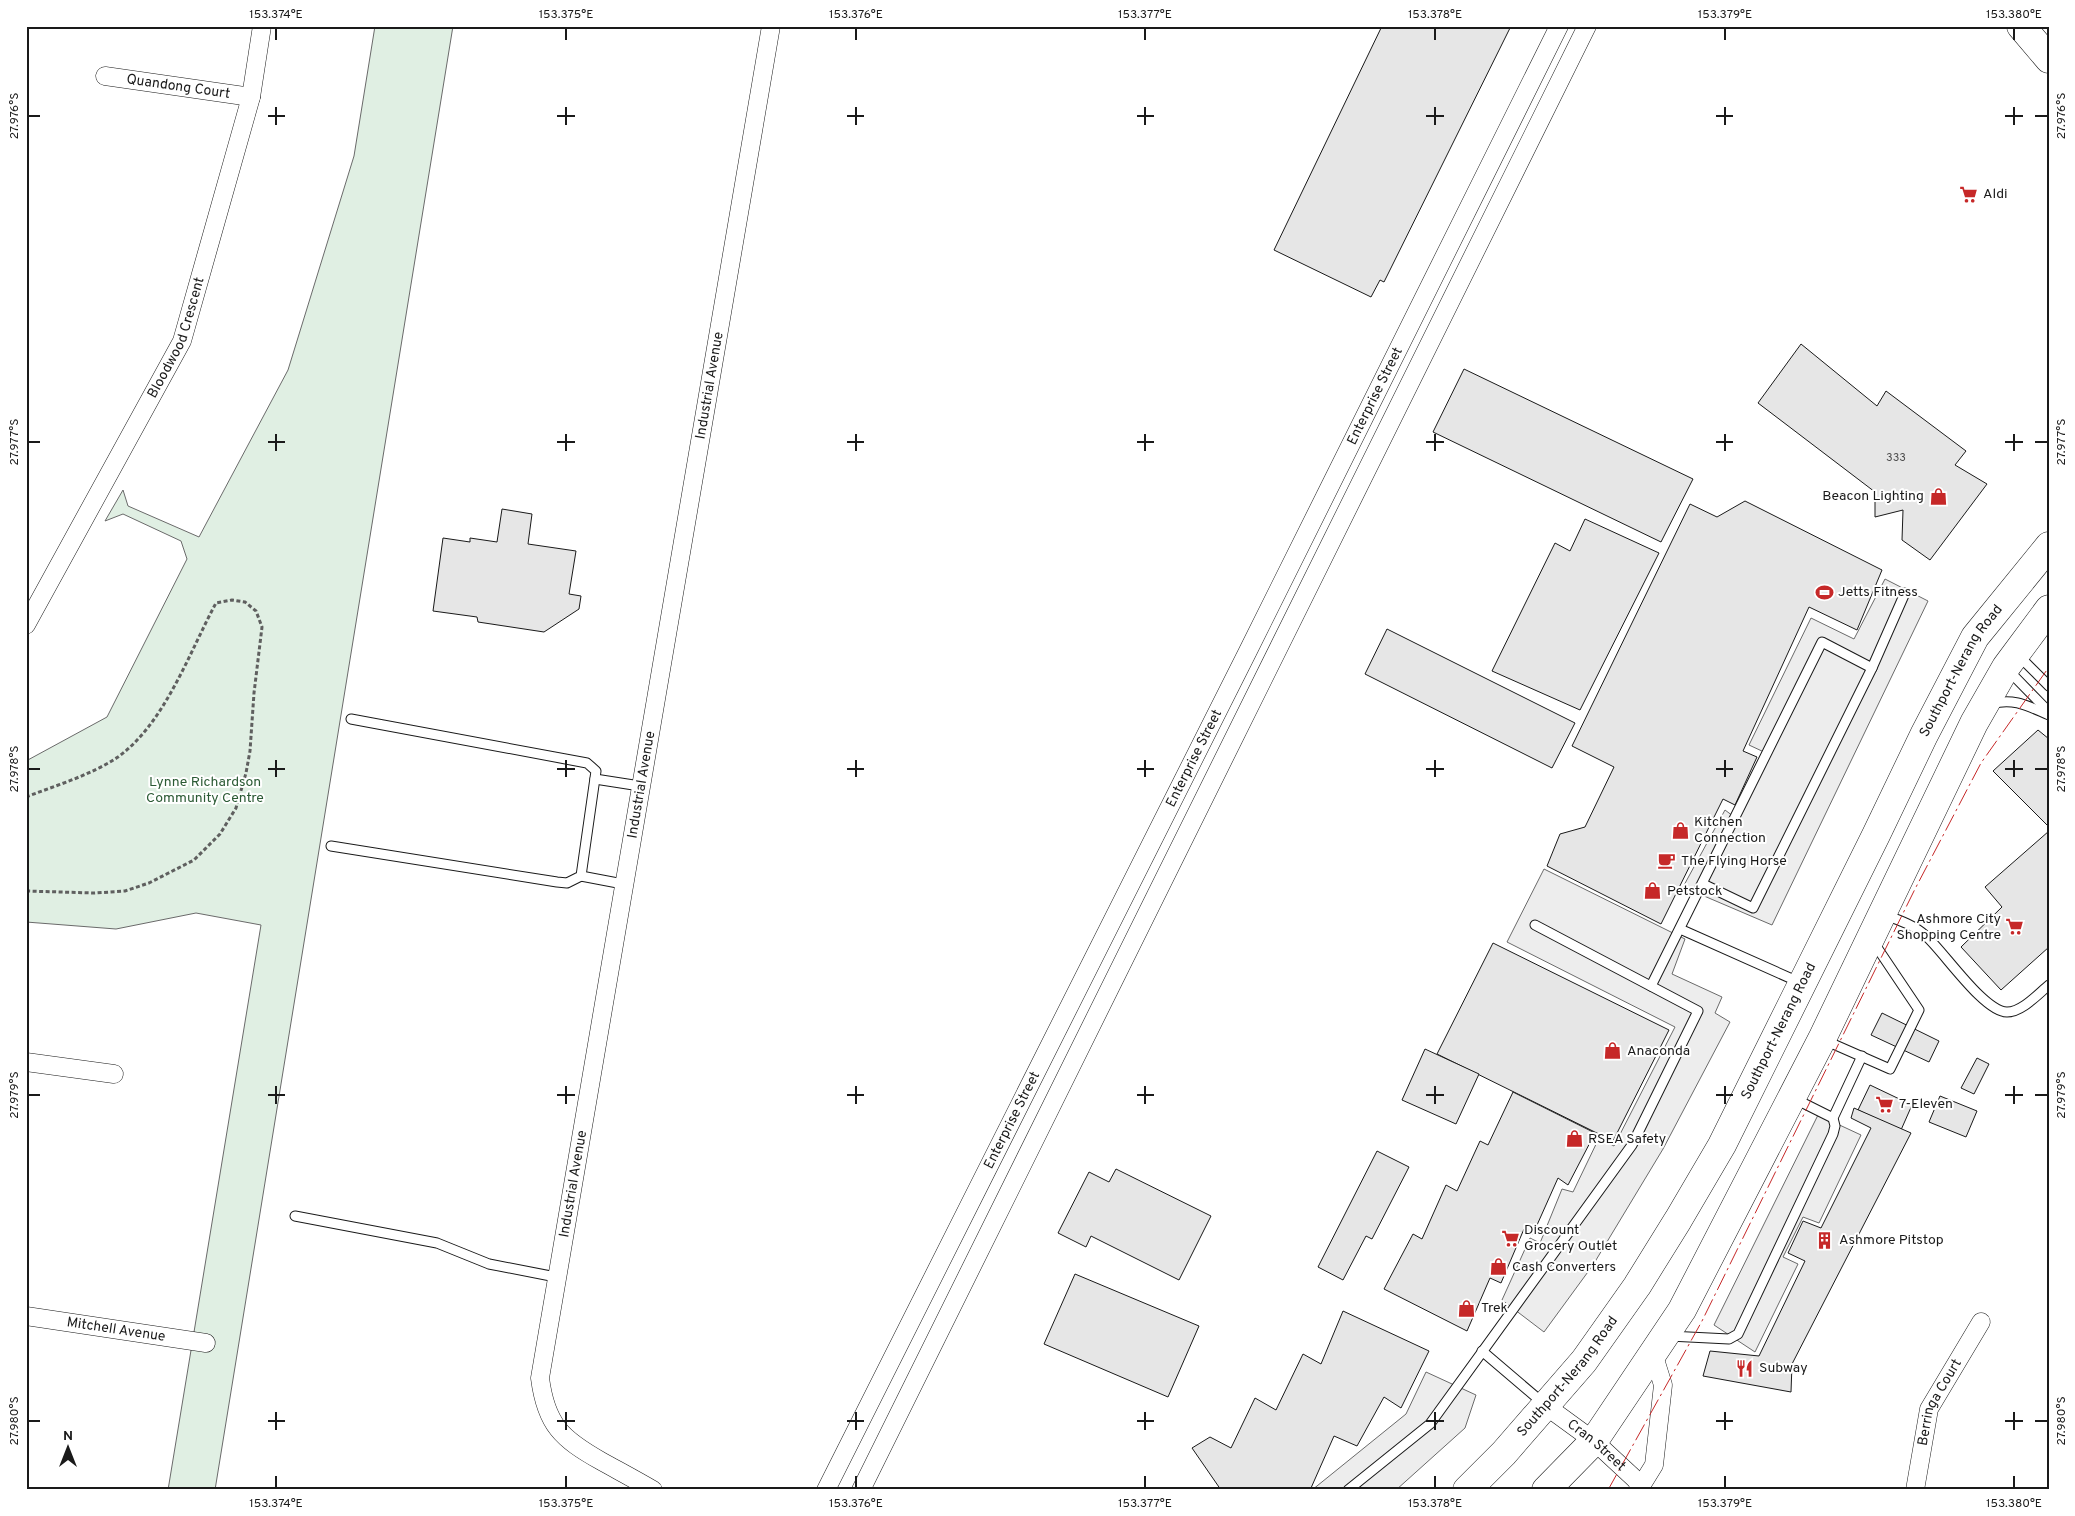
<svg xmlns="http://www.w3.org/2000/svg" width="2075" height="1516" font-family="Overpass,sans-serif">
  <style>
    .green { fill: #e0efe3; stroke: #6a6a6a }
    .parking { fill: #ededed; stroke: #6a6a6a }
    .building { fill: #e6e6e6; stroke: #1a1a1a }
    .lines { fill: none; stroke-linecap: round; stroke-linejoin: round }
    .lane-casing { stroke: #1a1a1a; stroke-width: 11 }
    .street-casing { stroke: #1a1a1a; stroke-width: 19 }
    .primary-casing { stroke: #1a1a1a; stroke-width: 29 }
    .path { stroke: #5f5f5f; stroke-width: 3; stroke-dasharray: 4 2.5; stroke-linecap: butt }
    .lane { stroke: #fff; stroke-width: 9 }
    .street { stroke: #fff; stroke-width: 18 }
    .primary { stroke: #fff; stroke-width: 28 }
    .power { stroke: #c62828; stroke-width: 1; stroke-dasharray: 18 4 2.5 4; stroke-linecap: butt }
    .ticks { fill: none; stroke: #1a1a1a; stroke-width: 2 }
    .labels { text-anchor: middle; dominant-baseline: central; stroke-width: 4; stroke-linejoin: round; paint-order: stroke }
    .number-label { font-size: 11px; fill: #4d4d4d }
    .street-label { font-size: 14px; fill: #1a1a1a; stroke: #fff }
    .poi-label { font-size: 14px; fill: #1a1a1a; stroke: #fff; text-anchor: start }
    .park-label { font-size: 14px; fill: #2b5a34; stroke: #fff }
    .neatline { fill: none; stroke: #1a1a1a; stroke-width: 2 }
    .ticks-label { font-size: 12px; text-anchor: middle; fill: #1a1a1a }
  </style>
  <rect width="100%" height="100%" fill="#fff"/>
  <path class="green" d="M375,26h78l-238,1464h-47l93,-565 -65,-12 -80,16 -90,-7v-161l81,-44 80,-158 -6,-18 -58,-27 -18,7 18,-31 5,16 71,31 89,-167 66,-214z"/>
  <g class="parking">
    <path d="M1885,579l43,22 -156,324 -89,-38 42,-77 8,6 31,-64 -15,-7 62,-127 43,21z"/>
    <path d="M1544,869l141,70 -13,35 50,23 -7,16 15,9 -67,127 -70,116 -49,67 -42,-32 28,-62 10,5 22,-54 11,3 26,-54 15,8 61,-119 -168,-85z"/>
    <path d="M1818,1115l43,20 -42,88 -16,-6 -20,40 15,7 -43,88 -41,-27z"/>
    <path d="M1426,1372l50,23 -11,33 -69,62h-84l94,-76z"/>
  </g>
  <g class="building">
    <path d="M1382,26h129l-127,256 -4,-2 -9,17 -97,-47z"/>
    <path d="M1801,344l76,62 9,-15 80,60 -11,14 32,19 -57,76 -28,-20 1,-30 -28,7v-25l-117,-89z"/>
    <path d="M1464,369l229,110 -32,63 -228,-110z"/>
    <path d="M1745,501l137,69 -25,60 -48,-23 -66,144 14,6 -22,48 -12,-6 -62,125 -114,-58 13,-32 25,-7 29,-60 -42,-21 118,-242 27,13z"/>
    <path d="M502,509l30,5 -4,30 48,7 -7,43 12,2 -2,13 -35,23 -66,-10 -1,-5 -44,-6 10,-73 27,4v-4l27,4z"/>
    <path d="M1585,519l74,34 -79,157 -88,-39 63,-128 15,8z"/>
    <path d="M1387,629l188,94 -23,45 -187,-94z"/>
    <path d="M2038,730l11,9v88l-56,-56z"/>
    <path d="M2049,831v116l-48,43 -40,-43 41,-40 -17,-20z"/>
    <path d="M1493,943l176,87 -56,111 -176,-87z"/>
    <path d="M1882,1013l57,28 -10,21 -58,-27z"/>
    <path d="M1425,1049l54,25 -23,50 -54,-24z"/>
    <path d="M1977,1058l12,6 -15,30 -13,-6z"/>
    <path d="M1870,1085l42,20 -11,25 -43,-20z"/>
    <path d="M1513,1092l82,41 -27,52 -10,-7 -25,56 -9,-5 -23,54 -11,-5 -23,53 -83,-42 29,-55 9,5 24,-54 11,6 23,-50 8,4z"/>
    <path d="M1940,1096l37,15 -11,26 -37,-15z"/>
    <path d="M1854,1108l57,25 -119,231 -1,28 -88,-16 7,-25 49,5 46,-95 -17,-8 15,-32 18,7 50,-100 -20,-10z"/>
    <path d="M1377,1151l32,16 -37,72 -6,-3 -23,44 -25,-13z"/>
    <path d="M1116,1169l95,47 -32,64 -88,-44 -5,11 -28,-14 31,-61 20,10z"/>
    <path d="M1075,1274l124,52 -31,71 -124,-53z"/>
    <path d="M1343,1311l86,40 -28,57 -17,-11 -27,49 -23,-10 -23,52 -2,2h-88l-29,-42 18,-11 21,11 24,-50 21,12 27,-56 18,10z"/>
  </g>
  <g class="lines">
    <defs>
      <g id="lane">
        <path d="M2018,655l31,31"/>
        <path d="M1872,668l33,-75"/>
        <path d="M2007,669l42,43"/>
        <path d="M1992,704c21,-7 38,3 57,11"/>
        <path d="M595,779l45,7"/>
        <path d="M331,846l226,36 10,1 14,-7 15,-105 -9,-8 -236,-44"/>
        <path d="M581,876l42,8"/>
        <path d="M1885,915c14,5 29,10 41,21 18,16 58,76 81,76 15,0 31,-18 42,-27"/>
        <path d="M1680,929l119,53"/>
        <path d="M1651,986l171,-344 50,26 -119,240 -50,-24"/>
        <path d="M1824,1040l66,29 29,-59 -45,-67"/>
        <path d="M1793,1098l40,20"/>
        <path d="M295,1216l142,27 52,21 67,13"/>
        <path d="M1669,1336l60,3 9,-5 95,-200 2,-8 -2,-8 29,-62"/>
        <path d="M1482,1351l61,52"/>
        <path d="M1348,1490l82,-66 202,-279 66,-134 -163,-86"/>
      </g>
      <g id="street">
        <path id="s1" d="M105,76l146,21"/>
        <path id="s2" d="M26,625l156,-284 69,-244 11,-71"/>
        <path d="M26,1062l88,12"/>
        <path id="s3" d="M26,1316l180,27"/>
        <path id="s4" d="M1546,1406l48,35 42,39 6,10"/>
        <path d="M1641,1486l13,-21 9,-80 -10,-32"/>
        <path id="s5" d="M653,1490c-17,-10 -34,-19 -52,-29 -39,-22 -55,-36 -61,-83l231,-1352"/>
        <path id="s6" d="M826,1490l422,-839 311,-625"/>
        <path d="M861,1490l726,-1464"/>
        <path id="s7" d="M1915,1490l14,-81 52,-87"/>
      </g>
      <g id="primary">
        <path d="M2021,26l28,33"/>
        <path id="s8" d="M1467,1490l37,-37 80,-92 53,-75 41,-66 44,-75 154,-310 48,-100 51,-98 74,-91"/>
        <path d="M1546,1490l48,-49 88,-131 140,-271 152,-316 32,-56 43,-58"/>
      </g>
    </defs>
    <use href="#lane" class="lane-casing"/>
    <use href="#street" class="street-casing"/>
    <use href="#primary" class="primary-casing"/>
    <path class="path" d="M26,797c31,-12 65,-22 92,-40 47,-34 71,-104 98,-154l16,-3 13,2 11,9 6,16 -8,66 -4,58 -4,22 -10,35 -16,26 -26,26 -45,23 -24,8 -30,2 -69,-2"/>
    <use href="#lane" class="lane"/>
    <use href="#street" class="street"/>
    <use href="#primary" class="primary"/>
    <path class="power" d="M1608,1490l94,-169 213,-432 66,-126 68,-96"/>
  </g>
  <path class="ticks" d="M276,28v12M566,28v12M856,28v12M1145,28v12M1435,28v12M1725,28v12M2014,28v12M276,107v18M566,107v18M856,107v18M1145,107v18M1435,107v18M1725,107v18M2014,107v18M28,116h12M268,116h17M557,116h18M847,116h17M1137,116h17M1426,116h18M1716,116h17M2005,116h18M2035,116h13M276,434v17M566,434v17M856,434v17M1145,434v17M1435,434v17M1725,434v17M2014,434v17M28,442h12M268,442h17M557,442h18M847,442h17M1137,442h17M1426,442h18M1716,442h17M2005,442h18M2035,442h13M276,760v17M566,760v17M856,760v17M1145,760v17M1435,760v17M1725,760v17M2014,760v17M28,769h12M268,769h17M557,769h18M847,769h17M1137,769h17M1426,769h18M1716,769h17M2005,769h18M2035,769h13M276,1086v18M566,1086v18M856,1086v18M1145,1086v18M1435,1086v18M1725,1086v18M2014,1086v18M28,1095h12M268,1095h17M557,1095h18M847,1095h17M1137,1095h17M1426,1095h18M1716,1095h17M2005,1095h18M2035,1095h13M276,1412v18M566,1412v18M856,1412v18M1145,1412v18M1435,1412v18M1725,1412v18M2014,1412v18M28,1421h12M268,1421h17M557,1421h18M847,1421h17M1137,1421h17M1426,1421h18M1716,1421h17M2005,1421h18M2035,1421h13M276,1476v12M566,1476v12M856,1476v12M1145,1476v12M1435,1476v12M1725,1476v12M2014,1476v12"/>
  <defs>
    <symbol id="supermarket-bare" viewBox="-9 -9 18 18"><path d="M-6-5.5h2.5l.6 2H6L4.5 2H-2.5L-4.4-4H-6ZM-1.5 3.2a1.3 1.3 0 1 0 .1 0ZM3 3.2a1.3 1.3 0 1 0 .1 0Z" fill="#c62828" stroke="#fff" stroke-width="2.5" paint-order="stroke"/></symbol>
    <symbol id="shop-bare" viewBox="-9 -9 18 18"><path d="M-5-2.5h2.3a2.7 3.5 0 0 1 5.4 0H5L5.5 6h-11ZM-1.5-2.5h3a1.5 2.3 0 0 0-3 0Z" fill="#c62828" stroke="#fff" stroke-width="2.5" paint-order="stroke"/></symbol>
    <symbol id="stadium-bare" viewBox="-9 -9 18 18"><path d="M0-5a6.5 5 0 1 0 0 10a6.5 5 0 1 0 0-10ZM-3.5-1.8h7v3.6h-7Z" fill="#c62828" stroke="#fff" stroke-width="2.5" paint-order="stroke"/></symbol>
    <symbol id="cafe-bare" viewBox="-9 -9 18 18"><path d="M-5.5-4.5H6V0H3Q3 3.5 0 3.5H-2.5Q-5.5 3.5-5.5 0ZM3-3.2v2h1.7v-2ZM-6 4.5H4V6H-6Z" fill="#c62828" stroke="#fff" stroke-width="2.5" paint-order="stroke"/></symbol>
    <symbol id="building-bare" viewBox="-9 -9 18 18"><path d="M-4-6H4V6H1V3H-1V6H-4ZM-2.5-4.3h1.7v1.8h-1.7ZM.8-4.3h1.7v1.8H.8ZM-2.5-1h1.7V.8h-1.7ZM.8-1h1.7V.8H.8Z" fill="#c62828" stroke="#fff" stroke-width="2.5" paint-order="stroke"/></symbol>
    <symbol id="restaurant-bare" viewBox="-9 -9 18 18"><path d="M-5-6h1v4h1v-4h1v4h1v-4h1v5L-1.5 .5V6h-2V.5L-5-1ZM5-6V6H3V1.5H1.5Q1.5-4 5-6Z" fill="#c62828" stroke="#fff" stroke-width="2.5" paint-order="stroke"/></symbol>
  </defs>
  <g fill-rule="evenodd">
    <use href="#supermarket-bare" x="1956" y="182" width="25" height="25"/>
    <use href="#shop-bare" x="1926" y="484" width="25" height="25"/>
    <use href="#stadium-bare" x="1812" y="580" width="25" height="25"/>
    <use href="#shop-bare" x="1668" y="818" width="25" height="25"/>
    <use href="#cafe-bare" x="1654" y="848" width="25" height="25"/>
    <use href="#shop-bare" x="1640" y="878" width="25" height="25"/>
    <use href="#supermarket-bare" x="2002" y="914" width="25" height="25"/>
    <use href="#shop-bare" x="1600" y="1038" width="25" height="25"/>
    <use href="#supermarket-bare" x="1872" y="1092" width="25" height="25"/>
    <use href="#shop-bare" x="1562" y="1126" width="25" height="25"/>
    <use href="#supermarket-bare" x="1498" y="1226" width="25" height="25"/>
    <use href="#building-bare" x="1812" y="1228" width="25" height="25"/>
    <use href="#shop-bare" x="1486" y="1254" width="25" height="25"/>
    <use href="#shop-bare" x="1454" y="1296" width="25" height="25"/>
    <use href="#restaurant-bare" x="1732" y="1356" width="25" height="25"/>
  </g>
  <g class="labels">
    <g class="number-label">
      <text x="1896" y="458">333</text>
    </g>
    <g class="street-label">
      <text stroke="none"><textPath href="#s1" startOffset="74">Quandong Court</textPath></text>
      <text stroke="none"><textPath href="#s2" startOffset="325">Bloodwood Crescent</textPath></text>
      <text stroke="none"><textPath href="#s5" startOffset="1175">Industrial Avenue</textPath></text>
      <text stroke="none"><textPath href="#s6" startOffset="1224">Enterprise Street</textPath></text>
      <text stroke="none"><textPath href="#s8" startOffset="962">Southport-Nerang Road</textPath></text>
      <text stroke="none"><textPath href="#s6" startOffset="819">Enterprise Street</textPath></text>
      <text stroke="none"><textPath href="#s5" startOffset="770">Industrial Avenue</textPath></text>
      <text stroke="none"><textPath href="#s8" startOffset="558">Southport-Nerang Road</textPath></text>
      <text stroke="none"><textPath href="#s6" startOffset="414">Enterprise Street</textPath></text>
      <text stroke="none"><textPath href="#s5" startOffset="365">Industrial Avenue</textPath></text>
      <text stroke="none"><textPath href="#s3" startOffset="91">Mitchell Avenue</textPath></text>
      <text stroke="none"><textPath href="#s8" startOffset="152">Southport-Nerang Road</textPath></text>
      <text stroke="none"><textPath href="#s7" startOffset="92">Berringa Court</textPath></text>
      <text stroke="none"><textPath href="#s4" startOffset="64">Cran Street</textPath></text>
    </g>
    <g class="poi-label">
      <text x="1983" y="194">Aldi</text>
      <text x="1924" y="496" text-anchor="end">Beacon Lighting</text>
      <text x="1838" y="592">Jetts Fitness</text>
      <text x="1694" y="822">Kitchen<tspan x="1694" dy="16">Connection</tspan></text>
      <text x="1681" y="861">The Flying Horse</text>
      <text x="1667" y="891">Petstock</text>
      <text x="2001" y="919" text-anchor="end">Ashmore City<tspan x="2001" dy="16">Shopping Centre</tspan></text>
      <text x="1627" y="1051">Anaconda</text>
      <text x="1899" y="1104">7-Eleven</text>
      <text x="1588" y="1139">RSEA Safety</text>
      <text x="1524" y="1230">Discount<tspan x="1524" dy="16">Grocery Outlet</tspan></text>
      <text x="1839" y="1240">Ashmore Pitstop</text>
      <text x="1512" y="1267">Cash Converters</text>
      <text x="1481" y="1308">Trek</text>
      <text x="1759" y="1368">Subway</text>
    </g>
    <g class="park-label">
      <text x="205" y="782">Lynne Richardson<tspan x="205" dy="16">Community Centre</tspan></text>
    </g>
  </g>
  <rect width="2075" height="1516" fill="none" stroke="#ffffff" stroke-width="55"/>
  <g transform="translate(68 1448)" stroke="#ffffff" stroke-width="4" paint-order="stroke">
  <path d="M0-4L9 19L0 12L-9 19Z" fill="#1a1a1a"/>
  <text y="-8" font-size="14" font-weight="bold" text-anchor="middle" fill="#1a1a1a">N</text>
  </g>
  <rect x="28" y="28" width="2020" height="1460" class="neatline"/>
  <g class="ticks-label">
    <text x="276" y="18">153.374°E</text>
    <text x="566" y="18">153.375°E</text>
    <text x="856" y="18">153.376°E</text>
    <text x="1145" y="18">153.377°E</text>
    <text x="1435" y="18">153.378°E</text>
    <text x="1725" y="18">153.379°E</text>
    <text x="2014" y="18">153.380°E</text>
    <text transform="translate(14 116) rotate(-90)" y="4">27.976°S</text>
    <text transform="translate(2061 116) rotate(-90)" y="4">27.976°S</text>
    <text transform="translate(14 442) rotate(-90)" y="4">27.977°S</text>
    <text transform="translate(2061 442) rotate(-90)" y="4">27.977°S</text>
    <text transform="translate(14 769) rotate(-90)" y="4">27.978°S</text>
    <text transform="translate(2061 769) rotate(-90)" y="4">27.978°S</text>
    <text transform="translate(14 1095) rotate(-90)" y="4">27.979°S</text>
    <text transform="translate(2061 1095) rotate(-90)" y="4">27.979°S</text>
    <text transform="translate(14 1421) rotate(-90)" y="4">27.980°S</text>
    <text transform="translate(2061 1421) rotate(-90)" y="4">27.980°S</text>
    <text x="276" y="1507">153.374°E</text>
    <text x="566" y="1507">153.375°E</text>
    <text x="856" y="1507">153.376°E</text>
    <text x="1145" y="1507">153.377°E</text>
    <text x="1435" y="1507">153.378°E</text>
    <text x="1725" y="1507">153.379°E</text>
    <text x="2014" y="1507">153.380°E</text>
  </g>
</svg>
